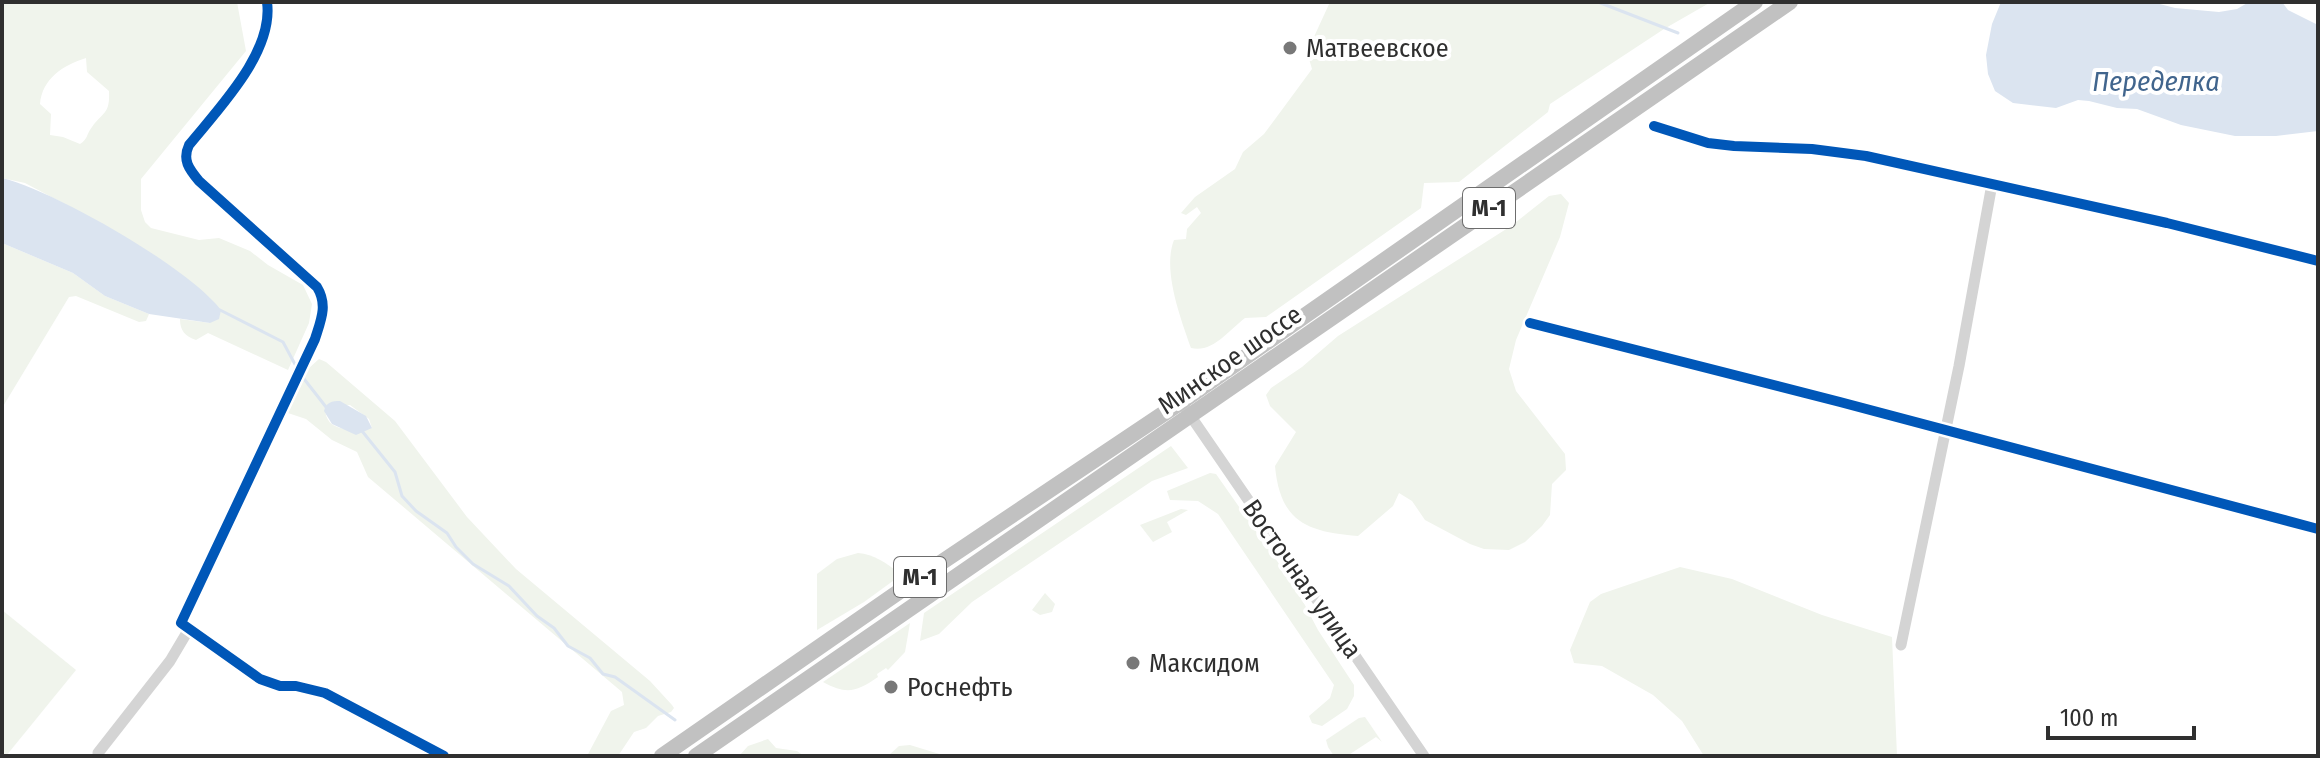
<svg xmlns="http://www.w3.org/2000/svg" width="2320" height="758" font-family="'Fira Sans Condensed',sans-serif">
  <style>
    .green { fill: #f0f4ec; fill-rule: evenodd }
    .water { fill: #dbe4f0 }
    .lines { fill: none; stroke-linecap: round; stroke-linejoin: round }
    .stream { stroke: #dbe4f0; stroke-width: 3 }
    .minor { stroke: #d4d4d4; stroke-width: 11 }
    .highway { stroke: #c1c1c1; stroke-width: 16 }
    .cycleway-casing { stroke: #fff; stroke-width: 15 }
    .cycleway { stroke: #0057b8; stroke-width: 10 }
    .poi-dot { fill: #787878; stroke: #fff; stroke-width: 3 }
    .labels { text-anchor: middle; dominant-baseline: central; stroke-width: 8; stroke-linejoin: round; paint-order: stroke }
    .shield { fill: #fff; stroke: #6d6d6d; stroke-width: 2 }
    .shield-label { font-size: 24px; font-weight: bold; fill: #2f2f2f }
    .poi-label { font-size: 26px; fill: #2f2f2f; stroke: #fff; text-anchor: start }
    .street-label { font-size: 26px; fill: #2f2f2f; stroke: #fff }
    .water-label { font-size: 28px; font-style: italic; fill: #41658d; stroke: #fff }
  </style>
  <rect width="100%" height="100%" fill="#fff"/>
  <g class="green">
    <path d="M2,2h235l9,49 -105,128v31l4,12 6,6 48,12 20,-2 31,13 18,14 35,20 9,19 -3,19 -21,47 -80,-37 -12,7c-11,-4 -16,-9 -16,-21l30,4 -39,-56 -63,-40 -83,-44 -23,-5zM86,58l1,14 22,19c1,23 -5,20 -17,36 -6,8 -4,12 -12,17l-17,-7 -13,-2 1,-21 -11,-10c2,-25 23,-39 46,-46z"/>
    <path d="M1330,2h381l-47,27 -114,75 -2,8 -89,70 -35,1 -3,25 -155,109 -21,1c-17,13 -32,35 -54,30 -10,-29 -29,-78 -17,-108l12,-1 1,-10 14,-16 -4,-6 -11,8 -5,-2 14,-16 40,-28 8,-17 21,-18 48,-65 -5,-17z"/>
    <path d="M1561,194l8,9 -9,34 -44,103 -7,29 7,22 49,63 1,16 -14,14 -2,31 -8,11 -17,16 -16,8 -25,-1 -14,-5 -45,-24 -13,-19 -13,-8 -6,13 -35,30c-52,-4 -78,-15 -83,-70l21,-34 -26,-26 -4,-11 5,-7 31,-21 36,-31 173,-110 38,-30z"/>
    <path d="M2,243l71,30 32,23 44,18 -3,7 -7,1 -63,-26 -7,1 -67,111z"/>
    <path d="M319,359l7,3 69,59 72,96 49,52 134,112 22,24 2,3 -3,4 -13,4 -12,12 -12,4 -16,24h-31l24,-45 13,-6 -2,-13 -254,-215 -11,-25 -25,-12 -26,-21 -18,-6 21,-45zM350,405l19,14 3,9c-20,1 -47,6 -47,-21z"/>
    <path d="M1171,446l17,22 -36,13 -180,121 -33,32 -19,7 4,-28z"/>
    <path d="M1210,473l6,1 80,114 22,42 36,55v11l-7,13 -25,17 -10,-3 -3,-7 21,-18 4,-13 -116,-171 -20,-13 -28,-1 -3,-9z"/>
    <path d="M1181,509l7,1 -21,12 5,10 -19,10 -13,-17z"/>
    <path d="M858,553c16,1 28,10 41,20l-2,5 -33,24 -47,28v-56l20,-15z"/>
    <path d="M1680,567l52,12 90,36 70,22 5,119h-193l-22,-35 -29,-26 -51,-29 -28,-3 -4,-13 20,-48 11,-8z"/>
    <path d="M1045,593l10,11 -3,8 -12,3 -8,-5z"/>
    <path d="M2,610l74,60 -70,86h-4z"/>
    <path d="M910,623l-5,29 -17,18 -2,-2 -9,6 1,3c-22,15 -31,18 -55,5z"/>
    <path d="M1365,717l17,25 -6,-5 -29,19h-13l-6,-9 -2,-7 33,-22z"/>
    <path d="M768,739l8,9 21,3 7,5h-65l9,-10z"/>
    <path d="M910,745l36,11h-58l11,-10z"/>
  </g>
  <g class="water">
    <path d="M2001,2h151l23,6 44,4 18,-3 12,-7h33l6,8 30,15v106l-42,5h-41l-54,-11 -44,-16 -20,-1 -28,-7 -11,-1 -22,8 -43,-5 -18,-12 -7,-17 -2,-19 6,-31z"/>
    <path d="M2,178c53,13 186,89 219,132l-2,9 -9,4 -61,-9 -44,-18 -32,-23 -71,-30z"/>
    <path d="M340,401l26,15 6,12 -16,7 -24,-11 -8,-13c2,-9 8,-10 16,-10z"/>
  </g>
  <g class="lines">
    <g class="stream">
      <path d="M1598,2l80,31"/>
      <path d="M220,310l63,32 14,26"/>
      <path d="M301,375l25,32"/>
      <path d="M362,431l33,41 7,24 14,15 31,22 9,14 17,17 36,22 28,30 17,12 14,18 22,12 13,16 12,3 60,43"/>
    </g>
    <g class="minor">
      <path d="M267,2c7,50 -48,106 -78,143 -7,15 0,24 10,36l118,106c11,18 4,33 -2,52l-134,284 79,56 20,7h16l29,7 119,63"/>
      <path d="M1654,126l54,17 26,3 78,3 54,7 301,67 151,38"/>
      <path d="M1530,323l310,79 478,127"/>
      <path d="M1181,402l243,354"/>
      <path d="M1901,645l58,-279 33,-182"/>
      <path d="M98,753l72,-92 19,-32"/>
    </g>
    <g class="highway">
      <path d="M662,756l277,-192 242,-162 574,-400"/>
      <path d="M696,756l1094,-754"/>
    </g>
    <defs>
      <g id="cycleway">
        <path d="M267,2c7,50 -48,106 -78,143 -7,15 0,24 10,36l118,106c11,18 4,33 -2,52l-134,284 79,56 20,7h16l29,7 119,63"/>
        <path d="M1654,126l54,17 26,3 78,3 54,7 301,67 151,38"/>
        <path d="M1530,323l310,79 478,127"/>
      </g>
    </defs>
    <use href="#cycleway" class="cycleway-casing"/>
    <use href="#cycleway" class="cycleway"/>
  </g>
  <g class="poi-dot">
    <circle cx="1290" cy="48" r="8"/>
    <circle cx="1133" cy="663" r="8"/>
    <circle cx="891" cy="687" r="8"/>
  </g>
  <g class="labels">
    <g class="shield">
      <rect x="1463" y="188" width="52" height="40" rx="6"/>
      <rect x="894" y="557" width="52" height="40" rx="6"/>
    </g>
    <g class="shield-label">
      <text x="1489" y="208">М-1</text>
      <text x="920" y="577">М-1</text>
    </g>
    <g class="poi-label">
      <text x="1306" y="48">Матвеевское</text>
      <text x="1149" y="663">Максидом</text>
      <text x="907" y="687">Роснефть</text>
    </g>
    <g class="street-label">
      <text transform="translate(1230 360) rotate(-35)">Минское шоссе</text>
      <text transform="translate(1302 579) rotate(55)">Восточная улица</text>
    </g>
    <g class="water-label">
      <text x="2156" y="81">Переделка</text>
    </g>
  </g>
  <rect width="2320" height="758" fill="none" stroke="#2f2f2f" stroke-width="8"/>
  <path d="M2048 726v12h146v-12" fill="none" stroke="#2f2f2f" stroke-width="4"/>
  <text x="2060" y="726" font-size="24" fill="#2f2f2f" stroke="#ffffff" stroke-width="6" paint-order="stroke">100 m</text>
</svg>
